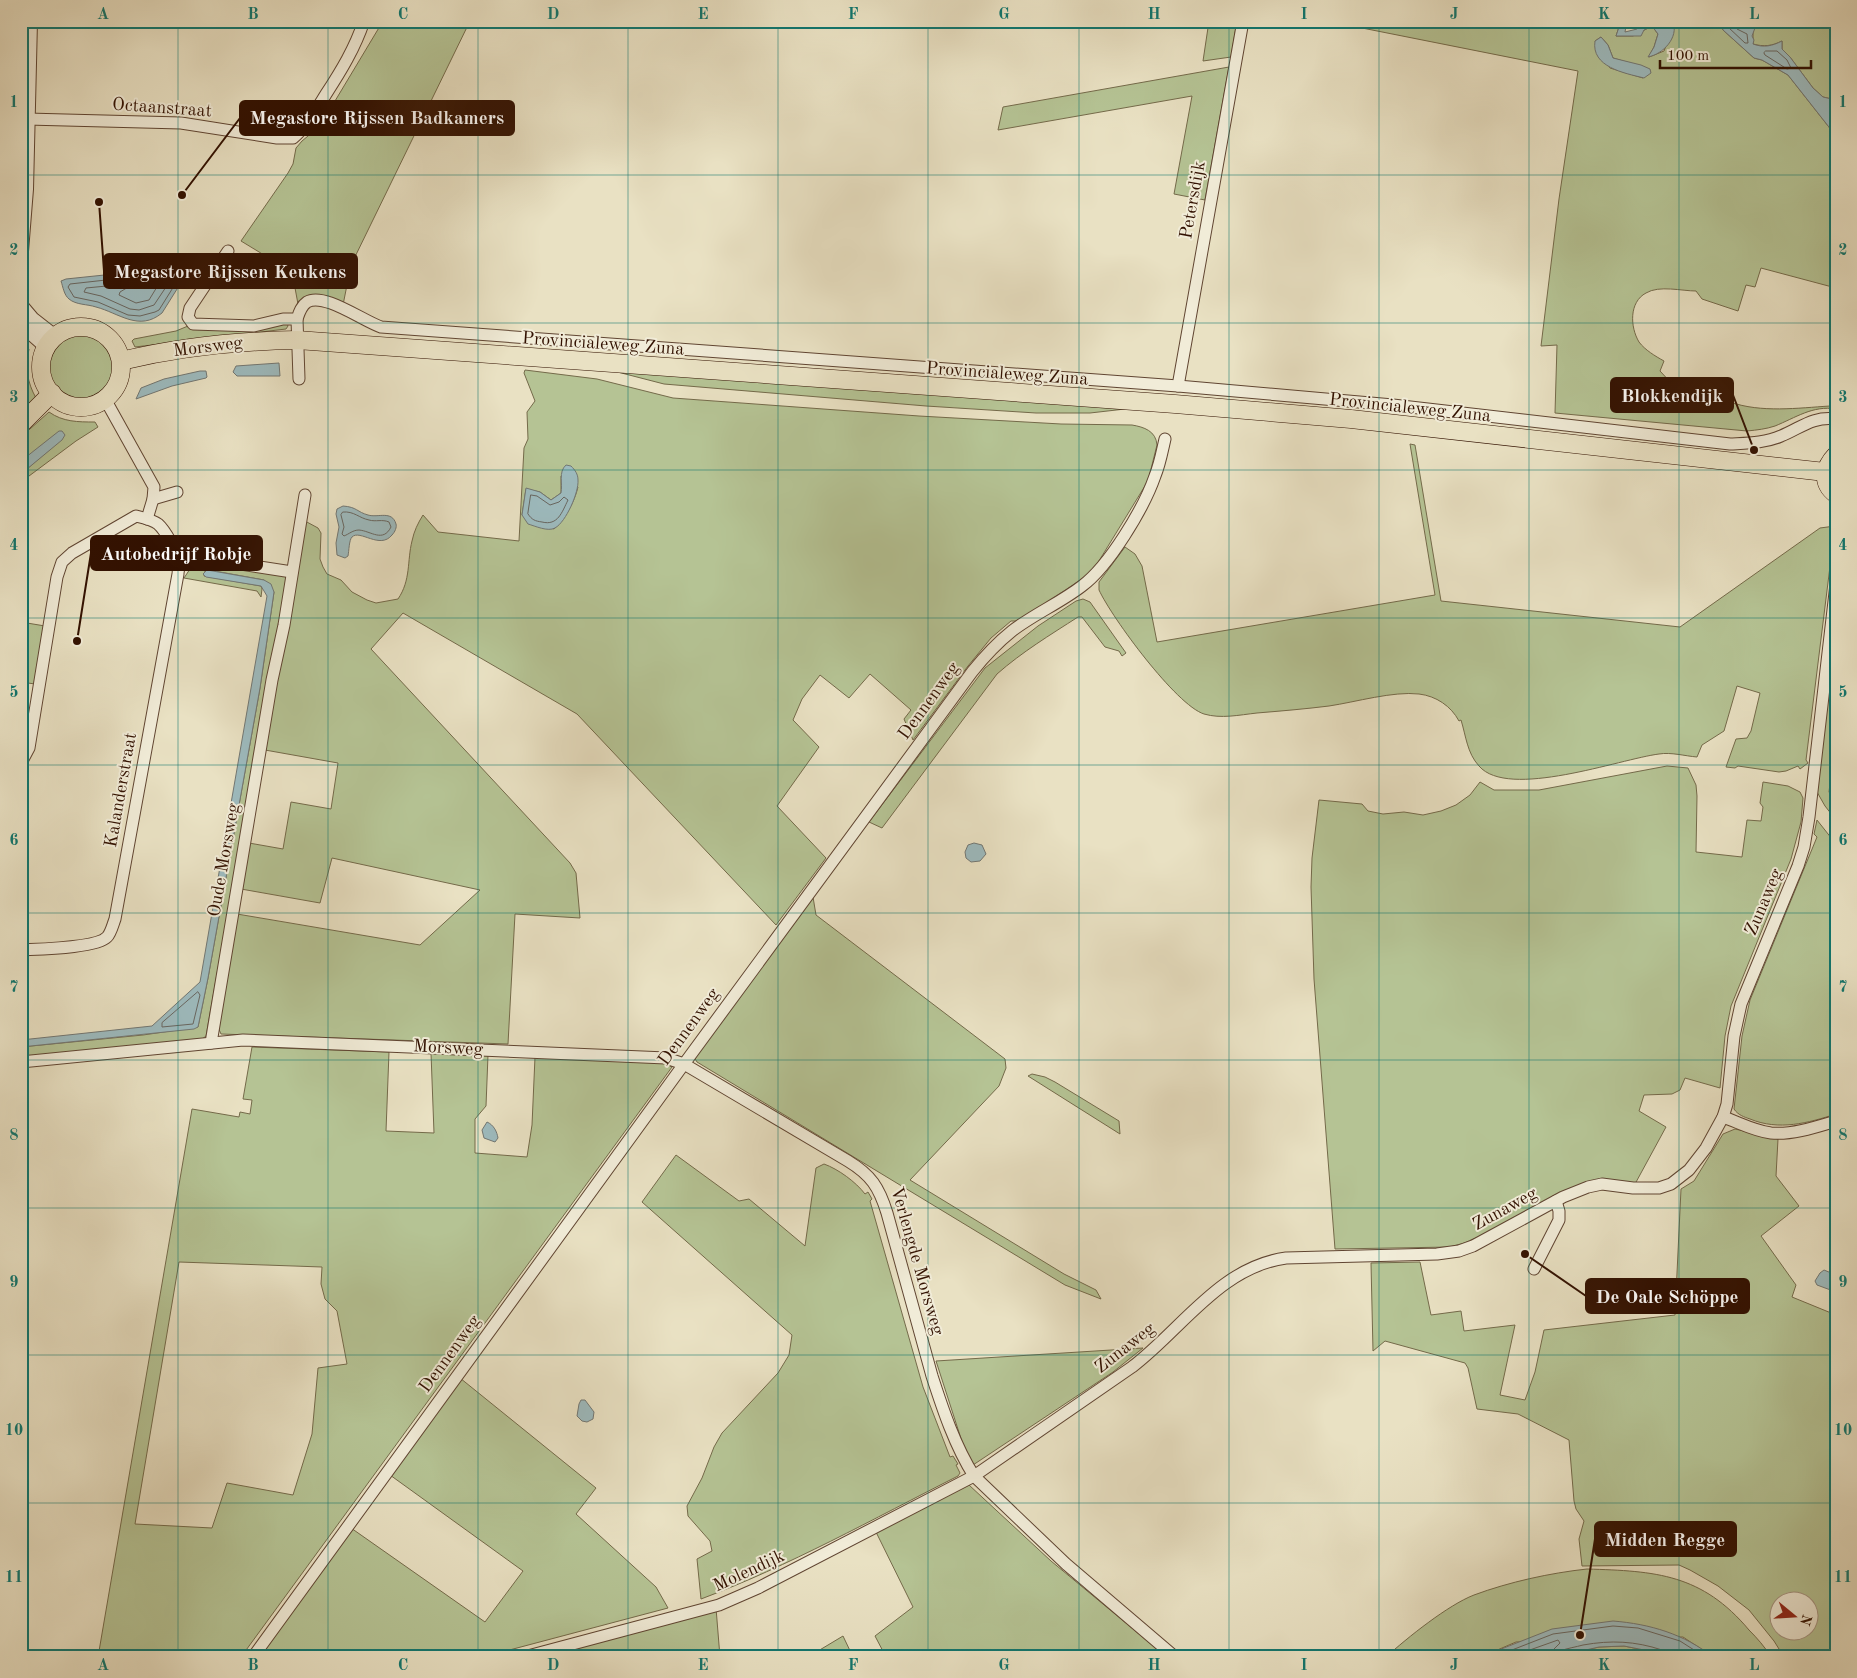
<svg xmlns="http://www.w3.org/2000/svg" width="1857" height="1678" font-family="'Old Standard TT',serif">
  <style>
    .green { fill: #b5c394; stroke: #746a4a; fill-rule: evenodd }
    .water { fill: #9dbbbf; stroke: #727773 }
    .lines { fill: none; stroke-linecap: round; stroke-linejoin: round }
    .shore { stroke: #686660; stroke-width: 1 }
    .minor-casing { stroke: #604532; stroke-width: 13 }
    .tertiary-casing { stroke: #604532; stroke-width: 16 }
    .primary-casing { stroke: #321101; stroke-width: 19 }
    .minor { stroke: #f1ecd8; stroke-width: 11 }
    .tertiary { stroke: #f1ecd8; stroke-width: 14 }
    .primary { stroke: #e9e1c3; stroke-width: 18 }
    .grid { fill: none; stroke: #0f766e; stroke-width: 1; stroke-opacity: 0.55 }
    .labels { text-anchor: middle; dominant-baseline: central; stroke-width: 4; stroke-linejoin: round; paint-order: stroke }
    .street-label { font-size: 18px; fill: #321101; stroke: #f1ecd8 }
    .leader { fill: none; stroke: #321101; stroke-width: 2 }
    .callout-dot { fill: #321101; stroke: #f1ecd8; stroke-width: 2 }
    .callout { fill: #321101; stroke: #321101; stroke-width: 2 }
    .callout-label { font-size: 19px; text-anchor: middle; font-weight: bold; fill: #fff }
    .neatline { fill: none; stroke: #0f766e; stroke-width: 2 }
    .grid-label { font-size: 16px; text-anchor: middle; font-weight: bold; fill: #0f766e }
  </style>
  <rect width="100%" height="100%" fill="#e9e1c3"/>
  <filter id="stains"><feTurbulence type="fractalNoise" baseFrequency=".004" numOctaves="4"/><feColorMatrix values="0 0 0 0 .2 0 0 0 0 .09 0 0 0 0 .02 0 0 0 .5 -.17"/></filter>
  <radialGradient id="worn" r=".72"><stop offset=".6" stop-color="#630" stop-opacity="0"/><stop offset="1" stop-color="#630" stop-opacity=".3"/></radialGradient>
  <g class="green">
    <path d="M383,21h87l-119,244 -8,40 -45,-1 -6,-32 -51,-31 47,-68 5,-9 3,-16 6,-7 18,-15z"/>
    <path d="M1209,21h28l-6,36 -28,4z"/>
    <path d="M1327,21h99v7h4l1,-7h190l-5,15h17l19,-10 6,8 -4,13 -5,10 15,-6 10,-26 -1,-4h47l3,9 31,28 8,2 26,15 48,61v152l-75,-20 -6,19 -9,-2 -8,26 -36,-12 -6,-8c-14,0 -37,-6 -50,2 -17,9 -16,34 -7,49 6,8 16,14 25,19l-4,10 27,29 -3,2 10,10 16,-11 15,3 5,-2c31,11 68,6 100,4l6,-2v5c-23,-4 -41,9 -61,17 -9,3 -18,4 -28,5l-192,-18 2,-68 -16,1 18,-147 19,-128zM1601,37l7,8 5,13 17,5 13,15 -33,-10 -15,-27z"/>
    <path d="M1737,21h99v79l-13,-3 -10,-9 -23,-31 -8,-8v-8c-10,5 -18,6 -29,3v-20l-5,4 -8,-3z"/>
    <path d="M1229,67l-24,133 -31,-6 18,-98 -194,34 5,-23z"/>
    <path d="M287,323l1,3 -2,3 -151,18 -3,-6 2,-2 42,-8 12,-5z"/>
    <circle cx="82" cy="366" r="35"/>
    <path d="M21,345l8,4c-4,18 -2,33 7,49l-15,16z"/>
    <path d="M606,369l519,40 -35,4h-54l-110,-7 -262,-22z"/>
    <path d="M525,370l72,9 76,19 246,18 142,8 71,1c12,2 24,6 25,20l-9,36 -54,88 -9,8 -66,44h-8l-20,17 -23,28 -55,74 -9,-21 7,-9 -41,-36 -21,24 -29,-23 -18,24 -9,21 26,27 -42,59 49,52 -50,67 -199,-211 -174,-101 -32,36 199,214 6,10 4,45 -65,-4 -7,130 -287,-10 -3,-7 19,-113 183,31 60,-55 -148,-32 -12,45 -79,-14 8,-46 34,6 8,-47 40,7 7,-46 -73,-13 40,-229 13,7 3,5 -1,26 3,8 4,7 14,6 11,12 15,8 9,3 22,-4c13,-19 9,-38 14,-58 2,-10 6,-18 11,-26l15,17 81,9 5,-93 4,-9 -1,-27 8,-11 -11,-28zM561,476l17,11c-4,16 -12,30 -24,42l-32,-14 4,-26 14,3 11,8 10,-7z"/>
    <path d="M49,412c14,10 29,10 46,10l3,5 -22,14 -55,41v-8l29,-25 -24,8 -5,4v-24z"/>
    <path d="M1410,444l5,1 26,156 239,26 140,-99 15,-2 -29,234 2,3 -8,6 -2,-3 -12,5 -7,1 -41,-6 -3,2 -9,-1 10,-28 11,-1 4,-7 9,-38 -23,-7 -13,45 -22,14 -5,12c-12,-1 -26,-5 -38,-3 -39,5 -151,46 -180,12 -12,-13 -13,-30 -18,-46l-2,1c-8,-15 -23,-25 -40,-27 -26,-3 -63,8 -90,12 -24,3 -48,5 -72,7 -18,2 -36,6 -53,1 -28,-9 -92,-96 -105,-124v-8l26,-35 10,7 7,12 15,76 278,-47z"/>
    <path d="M200,563l84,13 3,3 -81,457 -5,4 -180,19v-12l122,-12 55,-8 10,-49 52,-290 14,-96 -10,-12 -55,-10 -4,1 -1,5 57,10 1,3 -1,8 -4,-6 -73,-13 8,-12z"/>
    <path d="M1083,599l7,3 36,51 -4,3 -3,-5 -14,-4 -23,-30h-4c-28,18 -56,35 -81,57l-115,154 -13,-6 116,-154 53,-42 38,-25z"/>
    <path d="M21,622l24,4 -10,58 -14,-2z"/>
    <path d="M1836,628v105l-7,59 7,10v18l-11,-14 -8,-14z"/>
    <path d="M1667,766l21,2 8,17 1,11 -1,56 46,5 5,-37 14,1 2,-14 -3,-4 3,-21 25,4 12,6 3,6 -2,24 -10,37 -60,147 -6,30 -5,52 -35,-10 -5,12 -8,4 -28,1 -5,16 27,16 -31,57 -27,-3 -144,62 -14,4 -115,2 -21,-270 -3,-92 1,-29 7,-58 43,4 6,7 15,3 21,-2 19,3 18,-4 15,-6 14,-10 10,-13 14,8h45z"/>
    <path d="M1817,820l19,24v270c-28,9 -57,17 -86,5 -6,-2 -12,-4 -16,-10l8,-73 8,-36 67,-163 -3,-3z"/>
    <path d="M813,897l3,18 189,144 1,9 -7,18 -89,94 154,94 32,16 5,9 -36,-14 -368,-223 -3,-5z"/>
    <path d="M252,1047l137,5 -3,79 48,2 -3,-80 57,2 -2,51 -11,13v34l52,4 5,-32 3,-68 130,6 7,4 -431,590h-143l94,-548 47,8 1,-5 10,2 2,-14 -9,-1zM179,1262l143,5 -1,17 4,15 12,12 10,53 -29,4 -6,66 -19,61 -66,-12 -15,45 -77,-4z"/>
    <path d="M1032,1074l13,3 10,5 64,39 1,13 -92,-58z"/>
    <path d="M1735,1129l43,10 -2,37 23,30 -38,30 35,49 -4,12 44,18v342h-52l-10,-16 -25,-31 -31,-24 -28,-16 -11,-5 -97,1 -3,-27 5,-18 -8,-12 -2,-8 -5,-61 -51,-26 -41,-5 -9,-41 -3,-5 -80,-22 -12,10 -2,-88 49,-1 11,53 30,-4 3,20 51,-6 -15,70 25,5 10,-28 9,-42 131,-15 6,-126 13,-8 29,-47zM1780,1600h30v30h-30z"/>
    <path d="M676,1155l63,46 10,-2 56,47 11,-78 8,-4c14,5 32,18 41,30l3,-2 4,7 -2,2 53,186 27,70 3,-1 5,8 -2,1 4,8 -2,3c-85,43 -169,90 -257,123l-4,-40 15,-8 -2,-10 -22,-25 -1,-10 15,-28 12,-31 8,-14 56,-60 11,-18 3,-20 -150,-133z"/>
    <path d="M1143,1348l-30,24 -140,93 -8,-14 -29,-90z"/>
    <path d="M460,1378l136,110 -20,26 80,73 12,21 -185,49h-225l93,-129 134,94 38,-51 -133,-96z"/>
    <path d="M969,1485l82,76 116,96h-284l2,-2 -10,-19 38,-29 -38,-77z"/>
    <path d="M1587,1569c69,2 115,5 162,61 8,8 16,17 22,27h-58l-30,-20 -167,5 -35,15h-95c21,-19 62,-52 88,-62 35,-13 76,-22 113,-26z"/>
    <path d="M716,1608l4,49h-189z"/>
    <path d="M843,1636l10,21h-45z"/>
    <path d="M1624,1646l20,4 24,7h-113l44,-10z"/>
  </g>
  <g class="water">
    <path d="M1621,21h6l-2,11 12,-3 2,-8h21l4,4 1,-4h8c6,17 -10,33 -25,36l6,-10 4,-13 -6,-8 -8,4 -3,6h-25z"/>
    <path d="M1720,21h17l3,4 7,3 6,-4 2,4 -3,8 2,4 -1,4c11,4 19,2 29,-3v8l8,8 23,31 10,9 13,3v36l-48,-61 -26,-15 -8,-2 -31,-28z"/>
    <path d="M1601,37l7,8 5,13 28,7 9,4 1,4 -7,5c-20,-5 -53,-11 -49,-37z"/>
    <path d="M149,260l37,3 3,4v3l-27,43c-23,19 -43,0 -66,-6 -9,-3 -20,-2 -27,-8 -5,-4 -6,-12 -8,-18l5,-2 48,-5 17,-11 10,1z"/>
    <path d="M279,363l1,13h-43l-4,-4 3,-6z"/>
    <path d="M200,371h6l1,6 -1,1 -34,8 -36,13 5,-11 23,-9z"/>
    <path d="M59,431h3l3,4 -3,5 -41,34v-13z"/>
    <path d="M566,465l5,1c4,4 7,8 7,14 1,12 -12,42 -23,48 -7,4 -20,-2 -27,-4l-6,-9 4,-27 14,4 11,8 10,-7c2,-9 -3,-21 5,-28z"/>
    <path d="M343,506c14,1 14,6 25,9 10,3 24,-5 28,9 1,3 -1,8 -4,11 -12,15 -32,-6 -40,2 -3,3 -3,14 -4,19l-3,2 -8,-3 -1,-12 3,-16 -3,-13 1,-5z"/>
    <path d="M207,570l57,10 7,4 3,8 -14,96 -52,290 -10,49 -4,2 -173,18v-7l131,-14 48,-44 67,-386 -6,-10 -55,-9 -3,-3z"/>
    <path d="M974,843l8,2 4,9 -6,7 -9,1 -5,-4 -1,-6 3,-7z"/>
    <path d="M487,1122c7,3 10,10 11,16l-3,4 -11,-4 -2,-8z"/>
    <path d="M1824,1270l12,5v17l-19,-7 -2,-4 5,-8z"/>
    <path d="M581,1400h4l9,12 -1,7 -6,3 -5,-1 -5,-5 2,-12z"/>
    <path d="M1613,1621c37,3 71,13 100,36h-45l-24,-7 -20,-4 -25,1 -44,10h-74l71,-28z"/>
  </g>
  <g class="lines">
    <g class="shore">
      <path d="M1725,21l3,6 17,16h3l-1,-9 -10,-5 -4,-8"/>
      <path d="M1766,51h11l10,9 4,8 -4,1 -22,-14 -1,-2z"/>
      <path d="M151,265l26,1 7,4 -25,40 -4,2 -15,4 -12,-1 -30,-13 -24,-5 -6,-10 2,-3 45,-5 17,-11 10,1z"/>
      <path d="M152,272h19l3,3 -20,30 -15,5 -9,-1 -29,-13 -17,-4 2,-4 31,-3 16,-10h10z"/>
      <path d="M154,279l5,1 1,2 -11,18 -13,3 -17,-8 1,-3 15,-9 9,-1z"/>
      <path d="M531,495l6,1 13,9 9,-3 5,-5 4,3c-6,12 -10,26 -26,22 -7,-1 -10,-2 -14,-8z"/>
      <path d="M343,512c11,-1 16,6 26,8 7,2 13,-1 20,2l2,5c-8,16 -20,4 -32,3 -6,0 -10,4 -15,6l-2,-2 2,-7 -3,-12z"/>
      <path d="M198,992l2,3 -7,29 -31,3v-4z"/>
      <path d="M1494,1657l59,-23 60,-8 25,2 42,13 25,16"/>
      <path d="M1510,1657l48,-17 2,3 -6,6 -2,8"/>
      <path d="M1558,1657l2,-6c8,-3 16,-4 23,-6 28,-5 52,-4 79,5l3,2 1,5"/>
    </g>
    <defs>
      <g id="minor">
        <path d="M27,119l154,4 96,15h16c14,-12 23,-28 33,-44 15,-23 29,-46 38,-73"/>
        <path d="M228,251l-38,57 -2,9 5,7 61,2 29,-7h14c2,-6 4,-13 10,-17 17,-10 56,19 74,25l797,59 215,19 337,39c17,-1 35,-1 51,-8 20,-8 31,-20 55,-17"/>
        <path d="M297,319l2,60"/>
        <path d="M1178,386l65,-365"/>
        <path d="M105,399l49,88 -1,12 -6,20"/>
        <path d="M153,499l24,-7"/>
        <path d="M179,562l23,-4 90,14"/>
        <path d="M21,763l8,-15 28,-171 5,-15 10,-9 64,-37c7,2 15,3 22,8 7,6 20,29 21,38 1,4 -1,8 -1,12l-63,345c-2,5 -4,14 -8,18 -10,11 -69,12 -86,13"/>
        <path d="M211,1043l61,-363 12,-55 21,-130"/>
        <path d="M21,1062l222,-22 423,18 18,6 164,97c23,14 31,26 39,52l45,163c11,34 23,70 42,100l-216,112 -39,17 -195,52"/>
        <path d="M1723,1117c15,5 31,14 48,16 21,2 45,-6 65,-12"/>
        <path d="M1534,1269l25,-49v-9l-3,-10"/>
        <path d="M253,1657l431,-593 288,-392c12,-15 25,-29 40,-41 22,-17 48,-28 70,-45 27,-20 62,-78 73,-110 5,-12 7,-24 10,-37"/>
        <path d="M1175,1657l-109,-93 -92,-88 158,-109c50,-38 88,-100 154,-109l151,-4 22,-3 14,-5 90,-49 25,-10 14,-3 31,4h26l12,-4 18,-14 17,-22 17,-31 4,-13 7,-68 7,-32 57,-138 6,-19 5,-30 27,-233"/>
      </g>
      <g id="tertiary">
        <path d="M21,251l5,-62 4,-168"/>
        <path d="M21,306l11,13 23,18"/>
        <path d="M21,324l26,23"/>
      </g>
      <g id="primary">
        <circle cx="81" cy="367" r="40"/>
        <path d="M121,361c58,-14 117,-20 176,-21l878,64 176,15 474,53"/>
        <path d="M21,424l31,-31"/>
        <path d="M1836,455c-12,12 -15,28 0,39"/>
      </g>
    </defs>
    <use href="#minor" class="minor-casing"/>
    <use href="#tertiary" class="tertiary-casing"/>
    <use href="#primary" class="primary-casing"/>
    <use href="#minor" class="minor"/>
    <use href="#tertiary" class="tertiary"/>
    <use href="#primary" class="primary"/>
  </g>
  <path class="grid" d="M178,21v1636M328,21v1636M478,21v1636M628,21v1636M778,21v1636M928,21v1636M1079,21v1636M1229,21v1636M1379,21v1636M1529,21v1636M1679,21v1636M21,175h1815M21,323h1815M21,470h1815M21,618h1815M21,765h1815M21,913h1815M21,1060h1815M21,1208h1815M21,1355h1815M21,1503h1815"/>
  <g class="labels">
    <g class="street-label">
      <text transform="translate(162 108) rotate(4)">Octaanstraat</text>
      <text transform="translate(1193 200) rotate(-80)">Petersdijk</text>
      <text transform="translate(603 344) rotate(4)">Provincialeweg Zuna</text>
      <text transform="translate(208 347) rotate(-7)">Morsweg</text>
      <text transform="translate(1007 374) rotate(4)">Provincialeweg Zuna</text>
      <text transform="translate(1410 408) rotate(6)">Provincialeweg Zuna</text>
      <text transform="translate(929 701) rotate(-54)">Dennenweg</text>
      <text transform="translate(121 790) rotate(-80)">Kalanderstraat</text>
      <text transform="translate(224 860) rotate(-80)">Oude Morsweg</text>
      <text transform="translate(1764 902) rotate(-67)">Zunaweg</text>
      <text transform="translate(689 1027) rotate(-54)">Dennenweg</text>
      <text transform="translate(448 1048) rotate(3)">Morsweg</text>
      <text transform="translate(1505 1209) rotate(-29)">Zunaweg</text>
      <text transform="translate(917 1261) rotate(74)">Verlengde Morsweg</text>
      <text transform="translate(1125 1348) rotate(-38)">Zunaweg</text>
      <text transform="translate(450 1354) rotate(-54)">Dennenweg</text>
      <text transform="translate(749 1571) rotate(-25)">Molendijk</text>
    </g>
  </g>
  <path class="leader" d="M182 195L240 118M99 202L104 271M1754 450L1733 395M77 641L91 553M1525 1254L1586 1296M1580 1635L1595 1539"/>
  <g class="callout-dot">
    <circle cx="182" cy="195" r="5"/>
    <circle cx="99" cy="202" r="5"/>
    <circle cx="1754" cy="450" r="5"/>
    <circle cx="77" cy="641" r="5"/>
    <circle cx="1525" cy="1254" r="5"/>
    <circle cx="1580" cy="1635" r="5"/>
  </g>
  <g class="callout">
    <rect x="240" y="101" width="274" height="34" rx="5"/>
    <rect x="104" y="254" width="253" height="34" rx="5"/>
    <rect x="1611" y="378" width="122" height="34" rx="5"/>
    <rect x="91" y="536" width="171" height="34" rx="5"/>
    <rect x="1586" y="1279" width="163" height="34" rx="5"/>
    <rect x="1595" y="1522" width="141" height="34" rx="5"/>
  </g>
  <g class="callout-label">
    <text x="377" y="124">Megastore Rijssen Badkamers</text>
    <text x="230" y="278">Megastore Rijssen Keukens</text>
    <text x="1672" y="402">Blokkendijk</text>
    <text x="176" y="560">Autobedrijf Robje</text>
    <text x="1667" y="1303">De Oale Schöppe</text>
    <text x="1665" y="1546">Midden Regge</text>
  </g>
  <rect width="1857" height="1678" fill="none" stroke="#e9e1c3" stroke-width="55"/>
  <g transform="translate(1794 1616) rotate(108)"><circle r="24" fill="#f1ecd8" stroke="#a59482"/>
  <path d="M0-4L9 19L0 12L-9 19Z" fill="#8f2418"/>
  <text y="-8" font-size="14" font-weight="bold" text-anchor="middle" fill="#321101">N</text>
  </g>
  <path d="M1660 60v8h151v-8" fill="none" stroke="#321101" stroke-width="2.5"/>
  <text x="1667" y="60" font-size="15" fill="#321101" stroke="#f1ecd8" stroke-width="4" paint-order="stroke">100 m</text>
  <rect x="28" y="28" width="1802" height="1622" class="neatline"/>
  <g class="grid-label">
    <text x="103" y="19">A</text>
    <text x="253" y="19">B</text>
    <text x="403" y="19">C</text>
    <text x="553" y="19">D</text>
    <text x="703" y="19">E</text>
    <text x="853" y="19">F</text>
    <text x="1004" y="19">G</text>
    <text x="1154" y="19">H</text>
    <text x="1304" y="19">I</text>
    <text x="1454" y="19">J</text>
    <text x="1604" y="19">K</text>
    <text x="1754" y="19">L</text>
    <text x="14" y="107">1</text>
    <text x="1843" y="107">1</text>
    <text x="14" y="255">2</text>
    <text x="1843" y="255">2</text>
    <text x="14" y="402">3</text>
    <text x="1843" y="402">3</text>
    <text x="14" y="550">4</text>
    <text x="1843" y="550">4</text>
    <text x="14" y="697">5</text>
    <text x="1843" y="697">5</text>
    <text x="14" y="845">6</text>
    <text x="1843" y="845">6</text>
    <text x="14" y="992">7</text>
    <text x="1843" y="992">7</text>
    <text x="14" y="1140">8</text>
    <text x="1843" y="1140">8</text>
    <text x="14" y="1287">9</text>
    <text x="1843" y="1287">9</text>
    <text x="14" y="1435">10</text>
    <text x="1843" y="1435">10</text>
    <text x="14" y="1582">11</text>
    <text x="1843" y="1582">11</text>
    <text x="103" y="1670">A</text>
    <text x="253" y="1670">B</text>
    <text x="403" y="1670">C</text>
    <text x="553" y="1670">D</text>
    <text x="703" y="1670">E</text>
    <text x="853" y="1670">F</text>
    <text x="1004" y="1670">G</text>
    <text x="1154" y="1670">H</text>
    <text x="1304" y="1670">I</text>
    <text x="1454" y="1670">J</text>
    <text x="1604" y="1670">K</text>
    <text x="1754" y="1670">L</text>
  </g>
  <rect width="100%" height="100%" filter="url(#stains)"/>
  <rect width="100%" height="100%" fill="url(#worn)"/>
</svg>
